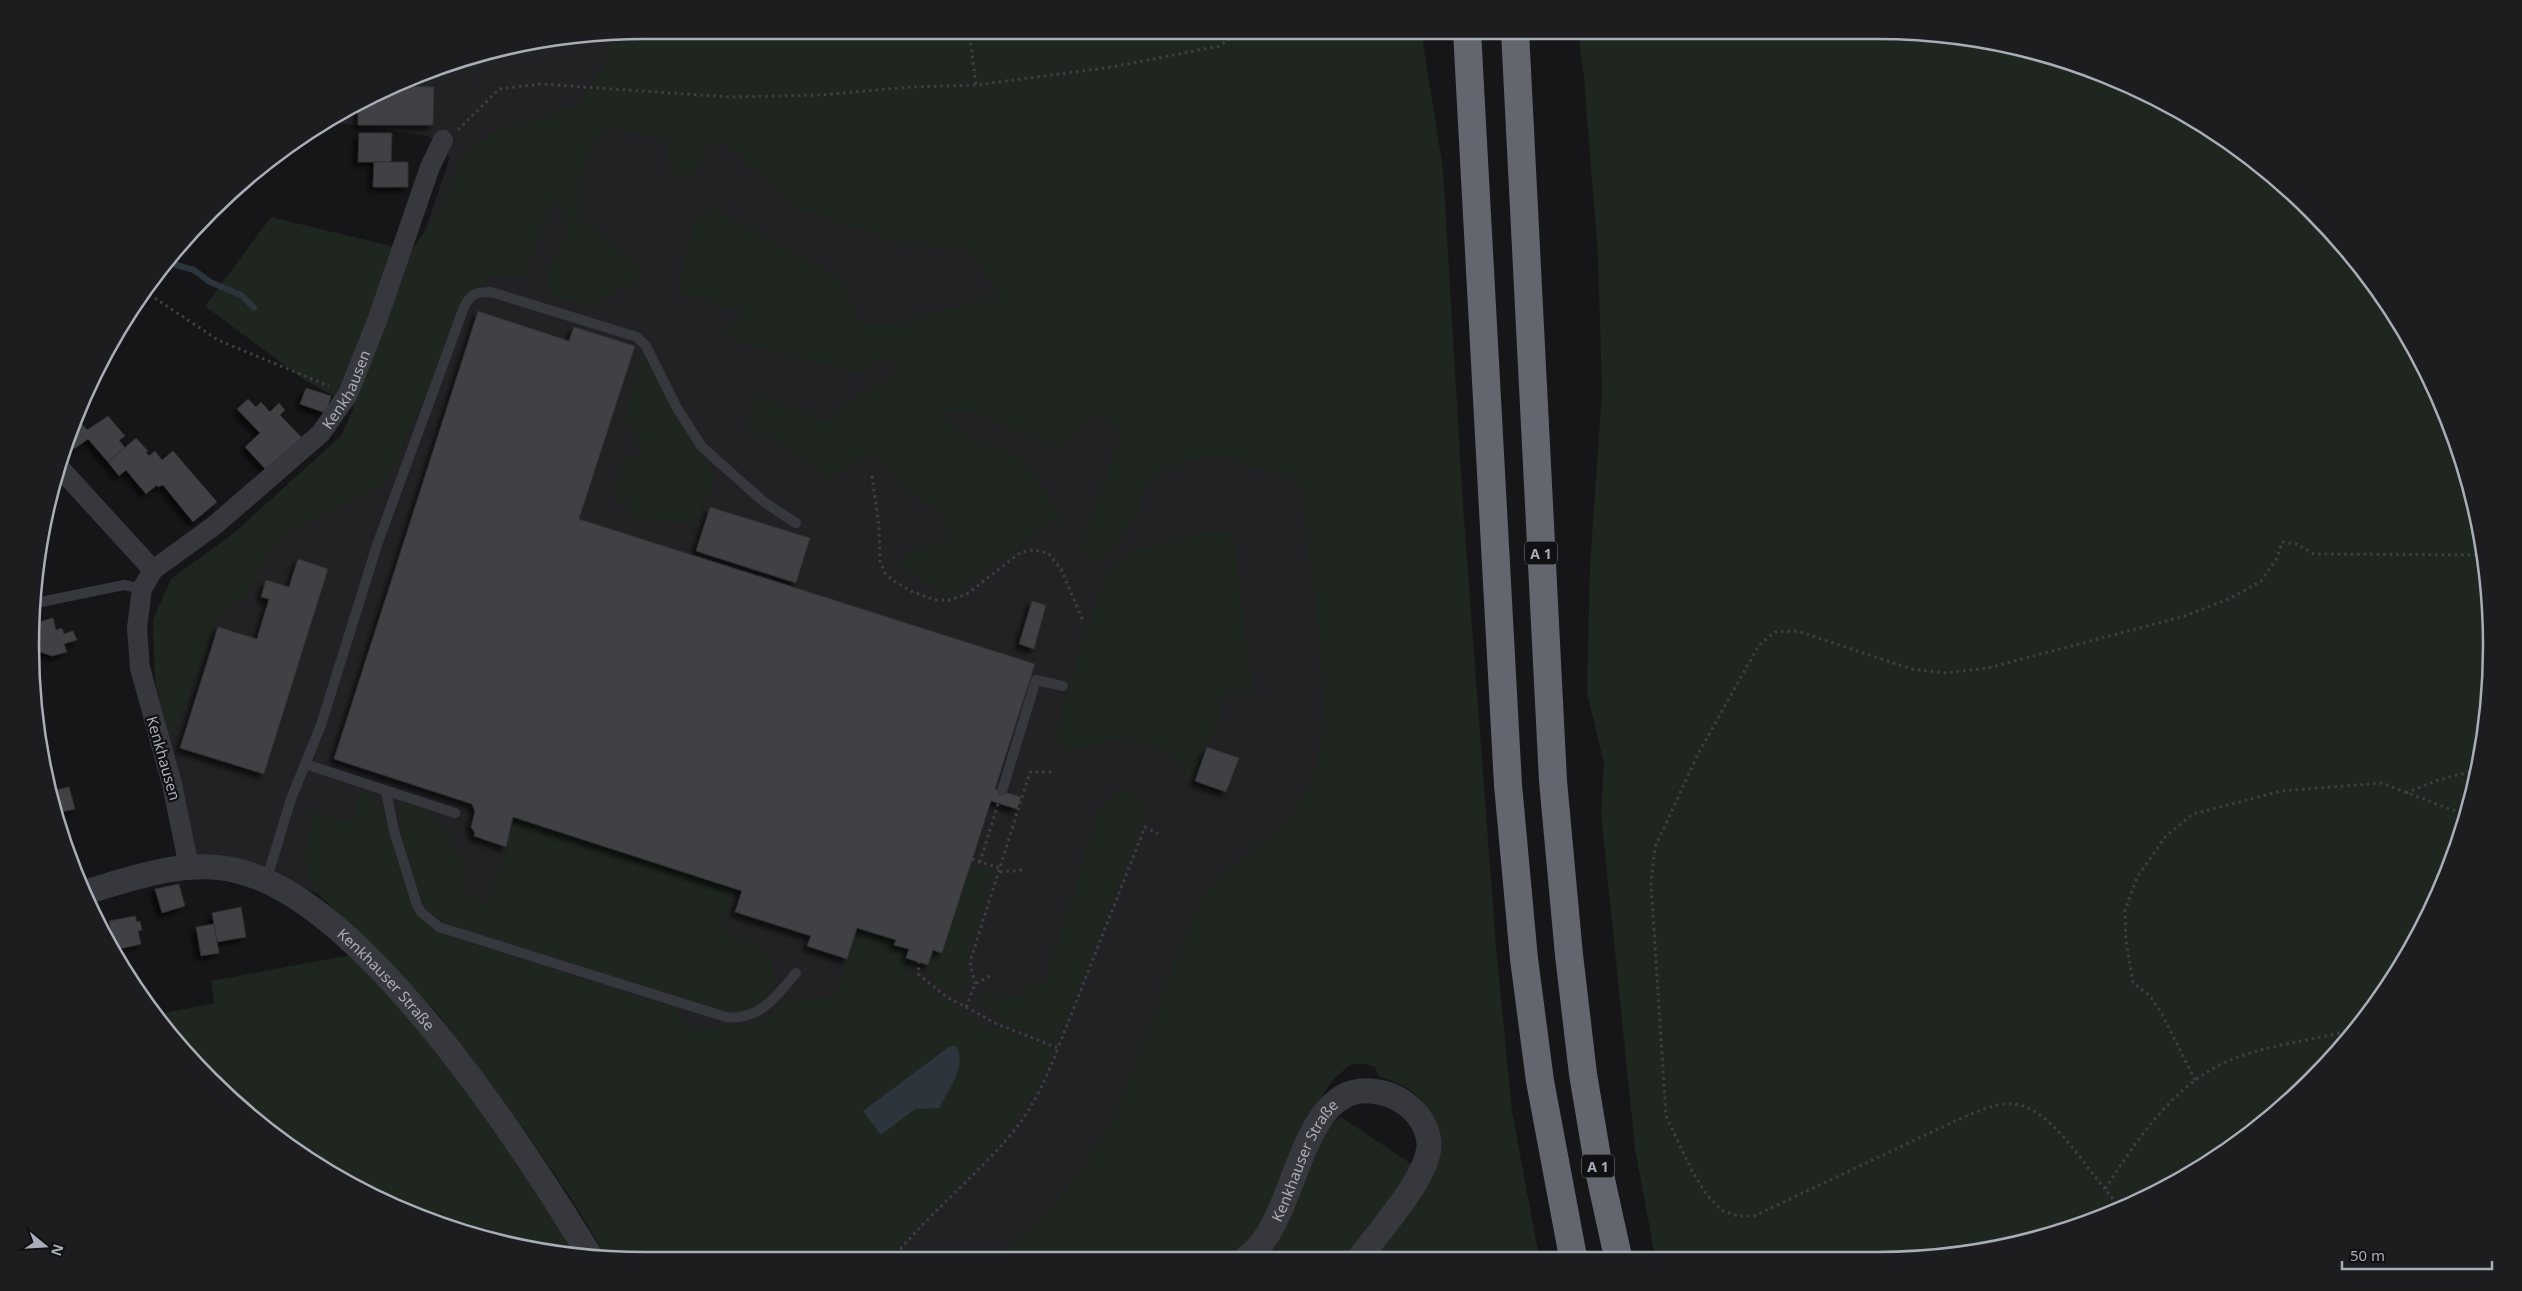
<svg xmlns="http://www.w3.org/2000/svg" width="2522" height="1291" font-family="'Noto Sans',sans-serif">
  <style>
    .built { fill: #222225 }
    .green { fill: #1e261f }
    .water { fill: #2c353c }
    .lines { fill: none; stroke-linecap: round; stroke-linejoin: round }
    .stream { stroke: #2c353c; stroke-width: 6 }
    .building { fill: #404145; stroke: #303034; filter: url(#shadow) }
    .path { stroke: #3d3f44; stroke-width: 3; stroke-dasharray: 2.5 4; stroke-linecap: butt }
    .service { stroke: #37383d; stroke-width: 10 }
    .minor { stroke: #37383d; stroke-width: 20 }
    .tertiary { stroke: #37383d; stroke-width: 25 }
    .motorway { stroke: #63666e; stroke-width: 28 }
    .labels { text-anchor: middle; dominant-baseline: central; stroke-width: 4.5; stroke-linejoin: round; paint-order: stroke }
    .shield { fill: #111113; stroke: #7b7e86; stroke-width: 1 }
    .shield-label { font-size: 14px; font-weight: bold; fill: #a8adb8 }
    .street-label { font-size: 15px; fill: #a8adb8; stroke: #111113 }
    .rim { fill: none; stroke: #a8adb8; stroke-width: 2.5 }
  </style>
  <defs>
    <filter id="shadow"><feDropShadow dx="-4.5" dy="4.5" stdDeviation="2.5" flood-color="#0009"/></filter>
  </defs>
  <rect width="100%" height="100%" fill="#161618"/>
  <path class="built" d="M645,30h478l186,98 40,938 -14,12 -12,16 -92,162 -3,2 -619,2 -38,-62 -48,-70 -85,-114 -45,-50 -75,-70 -64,-30 -11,-4 -47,-4 -41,-177 -2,-59 18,-41 63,-46 107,-97 28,-38 81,-241 -22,-21 -103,-15 13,-9 109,-49 79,-21z"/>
  <g class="green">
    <path d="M646,30l775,1 22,138 20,337 33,441 16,164 27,146 -278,1 66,-130 14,-11 72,48 25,-36c-17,-35 -23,-40 -60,-53l-3,-9c-8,-2 -17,-6 -26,-1 -18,9 -27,31 -35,49 -18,39 -49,122 -86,143l-229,1 52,-49 44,-59 15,-28 25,-59 60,-153 13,-20 15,-16 55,-45 17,-17 15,-29 7,-21 5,-21 4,-38 -24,-218 -10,-8 -67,-21 -19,-1 -44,15 -18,15 -7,28 -39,51 -19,-18 42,-110 -21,-26 -40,37 -89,-36 -34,-1 33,28 54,18 37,60 -112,79 -53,-31 21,-18 40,-7 -19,-29 -35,-26 -28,-32 -47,25 -56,-40 -18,-2 -5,-13 4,-30 73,28 29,-22 45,-27 -10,-16 -28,16 -60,-13 -85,-25 29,-22 -67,-20 13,-66 15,-20 137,74 13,43h46l96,-27 -29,-46 -77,-9 -97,-32 -72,-68 -17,4 -15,32 -22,-5v-33l-58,-12 -19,17 -13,40v36l63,45 -5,21 -15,1 -31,20 -43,-14 -2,-20 22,-44 -14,-33 -32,80 -30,-1 -28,21 -33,84 -46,103 -99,49 -24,31 -17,32 -29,25 -30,81 -17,40 -15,-62 -2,-59 18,-41 63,-46 107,-97 13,-29 -51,-28 -98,-73 66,-89 140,34 31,-45 22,-55 30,-19 86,-27 29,-48 -7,-23z"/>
    <path d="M1578,31h338l120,20 113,43 102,63 88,83 71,98 49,110 28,117 4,121 -20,119 -43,113 -89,133 -88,83 -139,80 -155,42 -302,1 -20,-109 -34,-334 3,-50 -17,-72 3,-127 12,-172 -4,-137 -14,-178z"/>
    <path d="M641,355l9,12 65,109 -20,47 -64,-4 -4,-19 -12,2v-13l12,-32 8,2 14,-15h-10l-5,-17 -11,-3z"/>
    <path d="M1221,530l9,2 4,7 19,157 -25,-7 -33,92h-3c-9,-12 -18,-24 -32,-31 -12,-6 -27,-10 -40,-10 -16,0 -52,17 -62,4 -8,-10 40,-152 50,-168 3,-5 8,-11 12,-15 20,-16 75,-26 101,-31z"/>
    <path d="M360,790l11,6 10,10 30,93 25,31 21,9 219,69 12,21 9,2 2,-6 10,3c14,-7 30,0 46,-5 12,-3 21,-16 33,-21 12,-6 28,-3 42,-4l8,-8 19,-62 39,12 -2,5 15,4 -1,22 68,51 17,7 2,-2 58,22c-22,85 -111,145 -166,210l-278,1 -38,-62 -48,-70 -85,-114 -45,-50 -75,-70c-19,-28 -13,-51 -5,-83l39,12z"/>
    <path d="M1131,791c14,6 15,18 12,32l-84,214 -4,6 -56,-22 -1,-6 -9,-3 -9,-12v-10l31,7 11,-4 6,-8 17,-4 56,-175 17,-14z"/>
    <path d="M408,805l22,8 28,41 6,17 -2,22 25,10 25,-75 -2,-1 3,-10 222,72 -13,42c17,6 36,10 48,25 3,3 4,10 4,15 5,25 -16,41 -39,43l-275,-85c-11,-5 -23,-9 -31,-18 -16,-17 -25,-72 -32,-96l3,-8z"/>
    <path d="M970,864l25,8 -29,90 4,19 -2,5 -5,5 -11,3c-13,-5 -25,-14 -24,-29z"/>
    <path d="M350,955c89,89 158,195 227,300l-91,-15 -113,-43 -102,-63 -88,-82 -28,-37 59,-12 -3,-22z"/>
  </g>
  <path class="water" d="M950,1046h6c12,19 -8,45 -17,62l-24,1 -34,26 -18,-24z"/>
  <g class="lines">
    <path class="stream" d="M166,262l28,8 16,12 31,13 13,13"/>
  </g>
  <g class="building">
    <path d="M395,86l39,1 -1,38h-75v-22z"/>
    <path d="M359,133h33l-1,29h-33z"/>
    <path d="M374,162h34v25h-35z"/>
    <path d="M478,311l91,30 5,-14 61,19 -56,173 456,145 -40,125 26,8 -4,12 -26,-8 -49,152 -9,-3 -5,15 -22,-7 3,-9 -15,-4 2,-5 -39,-12 -10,31 -40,-13 4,-10 -76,-24 7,-21 -229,-74 -7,30 -32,-11 1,-3 -4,-6 4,-15 -3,-8 -138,-45z"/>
    <path d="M306,388l25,8 -5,17 -26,-9z"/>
    <path d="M248,399l8,8 5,-5 9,10 9,-9 6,7 -5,5 23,24 -35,33 -23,-25 15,-14 -23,-24z"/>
    <path d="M108,416l17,20 -6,4 6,8 -17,14 -20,-23 -14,10 -7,-9 2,-7 12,-10 6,7z"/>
    <path d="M136,438l12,13 -2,1 3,4 6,-5 7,9 11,-9 44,51 -24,20 -30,-37 -5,2 -1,-2 -11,9 -20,-24 -7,6 -11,-14z"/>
    <path d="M710,507l100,31 -14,45 -100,-32z"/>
    <path d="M298,559l30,10 -64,205 -84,-26 38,-121 39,12 12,-40 -8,-2 5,-17 23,7z"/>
    <path d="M1032,601l14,4 -12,44 -15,-5z"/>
    <path d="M53,618l3,12 6,-2 2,6 9,-3 4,9 -13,4 3,8 -15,4 -20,-7 -1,-16 6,-2 -2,-8z"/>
    <path d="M31,679l9,15 -7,3 -2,-11z"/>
    <path d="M1207,747l32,11 -13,34 -31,-11z"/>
    <path d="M52,774l3,14 -7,1 -2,-14z"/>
    <path d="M69,787l6,22 -14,3 -6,-22z"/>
    <path d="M65,827l4,19 -4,1 -6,-19z"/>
    <path d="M179,884l6,22 -23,7 -7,-24z"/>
    <path d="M241,907l5,30 -29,5 -5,-29z"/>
    <path d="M135,916l2,6 3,-1 2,9 -4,1 3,13 -26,6 -6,-29z"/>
    <path d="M214,924l5,29 -18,3 -5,-29z"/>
  </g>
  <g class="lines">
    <g class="path">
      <path d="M969,30l7,55"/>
      <path d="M458,130l41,-41 41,-5 190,13 91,-2 90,-8 65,-2 136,-18 107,-21 16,-11 3,-4"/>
      <path d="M144,291l74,49 111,46"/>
      <path d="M872,476l7,51 1,34 5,12 7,7 19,11 24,9h15l17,-6 54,-42 13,-2 14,3 13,16 22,52"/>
      <path d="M2406,793l32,-13 39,-10"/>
      <path d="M998,804l-18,58 21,6"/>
      <path d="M972,859l8,3"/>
      <path d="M1000,872l23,-2"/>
      <path d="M919,961l-1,13 30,24 18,9 9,-23 15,-8"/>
      <path d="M975,984l-5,-22 60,-190h24"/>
      <path d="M966,1007l31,17 61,24 87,-221 13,7"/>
      <path d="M2195,1080l-33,-66 -12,-18 -17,-13 -7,-42 -1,-30 12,-34 12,-17 17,-24 27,-22 88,-23 101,-8 70,27 16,4"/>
      <path d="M2105,1189c-23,-26 -56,-84 -94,-85 -19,-1 -41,11 -58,18l-199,94h-16l-17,-6 -15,-16 -14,-23 -26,-55 -15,-233 4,-36 43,-93 61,-109 16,-13 22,-1 115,38 33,4 43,-5 197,-52 46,-18 30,-17 16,-23 5,-16 15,2 17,10 170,1"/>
      <path d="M2121,1209l-16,-20c31,-48 69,-105 123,-128 40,-17 85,-20 126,-32"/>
      <path d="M892,1259c36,-44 79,-79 116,-121 23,-26 38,-58 50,-90"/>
    </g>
    <g class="service">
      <path d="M31,604l93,-19 18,4"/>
      <path d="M305,764l150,49"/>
      <path d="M386,791l8,40 23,74 4,7 18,15 287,90c33,4 51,-21 70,-44"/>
      <path d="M1002,791l34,-111 27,6"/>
      <path d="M266,881l25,-82 30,-74 56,-180 87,-238c7,-13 11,-15 27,-15l146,45 9,9 31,62 25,39 62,55 32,21"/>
    </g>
    <g class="minor">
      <path d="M58,466l95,104"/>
      <path id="s1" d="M189,867l-17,-83 -32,-116 -3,-40 5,-39 11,-19 62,-45 106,-92 27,-39 29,-73 53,-154 13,-27"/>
    </g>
    <g class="tertiary">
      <path id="s2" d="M83,893c50,-15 103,-35 155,-22 128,31 286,277 353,386"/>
      <path id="s3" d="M1246,1258c52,-33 51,-174 125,-167 18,2 30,7 43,20 10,10 18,28 14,42 -8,33 -47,76 -68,104"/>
    </g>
    <g class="motorway">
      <path d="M1467,31l41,754 16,174 16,122 33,176"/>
      <path d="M1515,31l38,750 16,174 14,119 17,101 18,82"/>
    </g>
  </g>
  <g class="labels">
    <g class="shield">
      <rect x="1525" y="541.5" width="32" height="23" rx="4"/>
      <rect x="1582" y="1154.5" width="32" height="23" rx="4"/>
    </g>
    <g class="shield-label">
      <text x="1541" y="553">A 1</text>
      <text x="1598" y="1166">A 1</text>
    </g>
    <g class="street-label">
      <text stroke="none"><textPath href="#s1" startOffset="574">Kenkhausen</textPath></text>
      <text transform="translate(164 758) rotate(74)">Kenkhausen</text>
      <text stroke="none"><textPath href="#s2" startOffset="345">Kenkhauser Straße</textPath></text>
      <text stroke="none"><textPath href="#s3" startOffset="115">Kenkhauser Straße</textPath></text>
    </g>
  </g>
  <path d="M0 0H2522V1291H0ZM645 39H1877A606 606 0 0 1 2483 645V646A606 606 0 0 1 1877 1252H645A606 606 0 0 1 39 646V645A606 606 0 0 1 645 39Z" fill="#1d1d20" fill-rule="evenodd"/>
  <path class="rim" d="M645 39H1877A606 606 0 0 1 2483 645V646A606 606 0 0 1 1877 1252H645A606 606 0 0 1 39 646V645A606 606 0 0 1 645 39Z"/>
  <g transform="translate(45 1246) rotate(108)" stroke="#111113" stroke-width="4" paint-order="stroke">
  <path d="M0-4L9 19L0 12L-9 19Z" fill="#a8adb8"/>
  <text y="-8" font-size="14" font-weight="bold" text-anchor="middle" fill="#a8adb8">N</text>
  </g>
  <path d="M2342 1261v8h150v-8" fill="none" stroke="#a8adb8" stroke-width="2.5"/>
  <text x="2350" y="1261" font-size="15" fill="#a8adb8" stroke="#111113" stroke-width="4" paint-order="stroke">50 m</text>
</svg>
